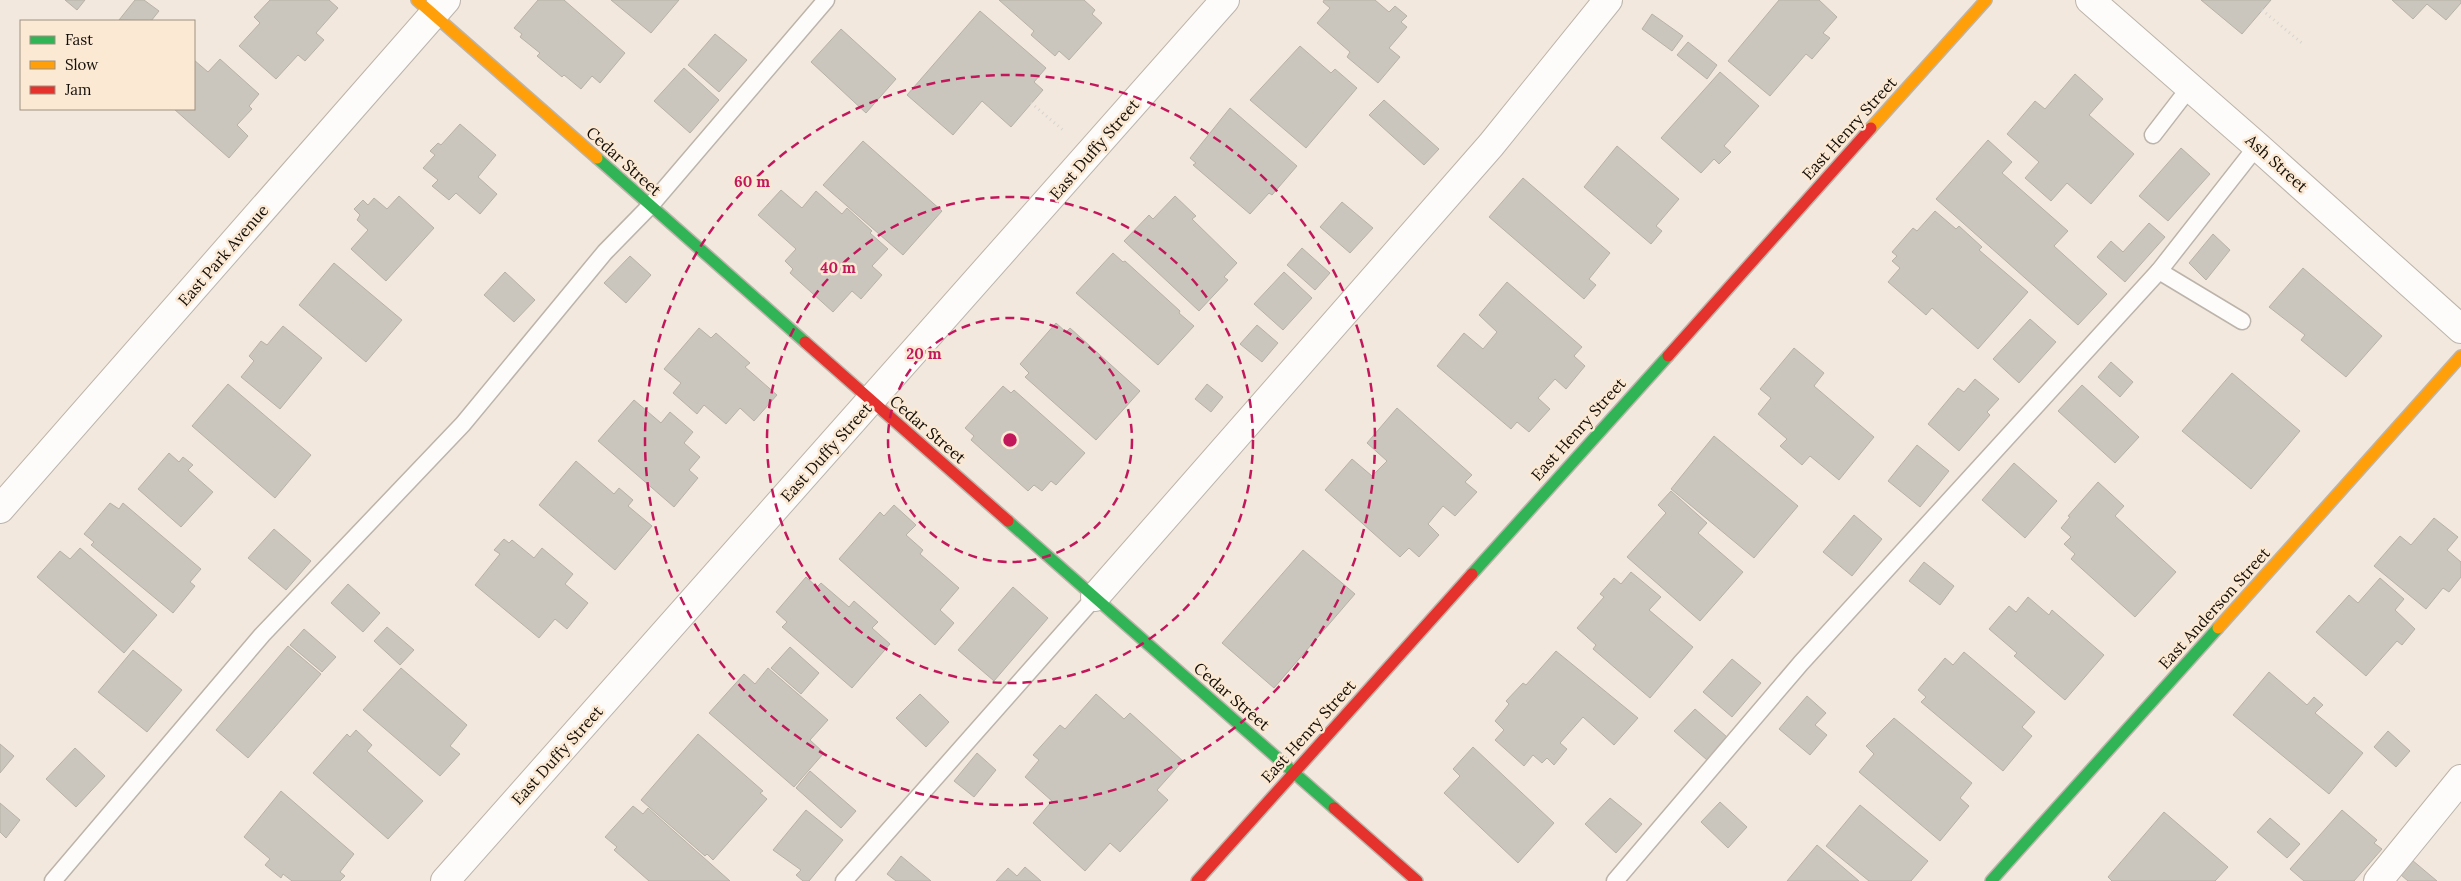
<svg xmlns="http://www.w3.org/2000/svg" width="2461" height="881" font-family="Lora,serif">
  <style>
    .building { fill: #cbc6bd; stroke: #b7b2a8 }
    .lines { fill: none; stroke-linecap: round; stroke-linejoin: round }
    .lane-casing { stroke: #bcb4ab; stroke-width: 19 }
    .street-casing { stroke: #bcb4ab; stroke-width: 30 }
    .fast-casing { stroke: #bcb4ab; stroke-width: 14 }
    .slow-casing { stroke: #bcb4ab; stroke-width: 14 }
    .jam-casing { stroke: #bcb4ab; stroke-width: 14 }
    .path { stroke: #d6d4d0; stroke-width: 3; stroke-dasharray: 1 4; stroke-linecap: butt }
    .lane { stroke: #fdfcfa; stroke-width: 16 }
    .street { stroke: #fdfcfa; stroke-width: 28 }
    .fast { stroke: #30b455; stroke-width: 11 }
    .slow { stroke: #ff9f0a; stroke-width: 11 }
    .jam { stroke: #e5322d; stroke-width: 11 }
    .ring { fill: none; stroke: #c2185b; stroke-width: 2.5; stroke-dasharray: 9 6 }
    .labels { text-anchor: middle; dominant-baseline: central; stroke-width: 5; stroke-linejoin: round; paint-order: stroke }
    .street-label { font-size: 16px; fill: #130e07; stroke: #fbe9d4 }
    .centre { fill: #c2185b; stroke: #fbe9d4; stroke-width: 2.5 }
    .ring-label { font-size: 15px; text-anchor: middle; font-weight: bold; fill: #c2185b; stroke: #fbe9d4; stroke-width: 5; stroke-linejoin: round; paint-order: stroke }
  </style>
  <rect width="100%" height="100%" fill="#f2e8dd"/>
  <g class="building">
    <path d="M65,0h20l-8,10z"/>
    <path d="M135,0h9l15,11 -8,10 -32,-1z"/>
    <path d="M270,0h59l9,8 -22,25 8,7 -19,21 -7,-6 -22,24 -37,-33 21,-23 -6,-6z"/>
    <path d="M538,0h26l61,53 -25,30 -8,-7 -11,13 -17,-14 -2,2 -25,-21 3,-3 -20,-16 2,-3 -8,-6z"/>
    <path d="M611,0h68l-28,33z"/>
    <path d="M999,0h85l11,10 -3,4 10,9 -33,37 -10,-9 -4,5 -24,-21 3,-4z"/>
    <path d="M1324,0h51l14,12 6,-6 12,10 -6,6 6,5 -18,21 11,9 -22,26 -31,-26 3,-5 -33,-29 13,-15 -7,-6z"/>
    <path d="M1779,0h40l18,17 -14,16 7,5 -18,21 -6,-5 -36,42 -42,-35z"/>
    <path d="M2201,0h70l-29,34z"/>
    <path d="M2392,0h69v3l-15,17 -19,-16 -14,15z"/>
    <path d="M980,11l66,57 -12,14 9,8 -32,37 -29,-26 -29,34 -46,-40z"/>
    <path d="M1652,14l31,22 -11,15 -30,-22z"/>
    <path d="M841,29l55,50 -30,34 -55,-51z"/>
    <path d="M715,34l32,26 -28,32 -31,-27z"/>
    <path d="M1688,42l29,23 -10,14 -30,-24z"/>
    <path d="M1300,46l31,27 4,-4 22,19 -51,60 -56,-48z"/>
    <path d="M220,59l39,35 -10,12 3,3 -15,16 11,11 -19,22 -55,-49h20v-49l14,12z"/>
    <path d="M684,68l35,32 -29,33 -36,-32z"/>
    <path d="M1720,72l39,34 -35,40 7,6 -12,12 -5,-5 -13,14 -40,-35z"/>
    <path d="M2075,74l28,25 -14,16 45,39 -43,50 -24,-21 -16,18 -26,-23 14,-16 -32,-28 28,-33 10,8z"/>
    <path d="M1384,100l55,49 -15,16 -55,-50z"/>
    <path d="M1230,108l67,58 -25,29 -3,-2 -19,21 -57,-49 3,-2 -6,-5z"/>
    <path d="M460,124l36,31 -18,22 19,17 -17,20 -24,-21 -7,7 -17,-14 6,-6 -15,-12 12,-13 -5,-4 8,-8 3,2z"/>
    <path d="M1988,140l24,22 -10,11 66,58 -14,15 53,48 -29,31 -142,-126z"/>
    <path d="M863,141l79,70 -39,44 -80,-70z"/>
    <path d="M1617,146l62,53 -23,27 6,5 -11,13 -67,-57z"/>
    <path d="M2181,148l29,26 -42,47 -29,-25z"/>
    <path d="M1523,178l87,75 -21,26 7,6 -12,14 -95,-82z"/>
    <path d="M781,190l21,18 14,-17 26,23 5,-6 25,23 -2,2 18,16 -16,17 10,9 -21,24 -9,-8 -19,21 -43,-39 3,-4 -8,-8 11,-12 -38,-34z"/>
    <path d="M399,196l35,32 -48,53 -35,-32 17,-19 -11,-10 3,-5 -6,-6 9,-9 5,5 6,-7 13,11z"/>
    <path d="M1175,196l21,20 -4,3 45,44 -13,14 4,3 -29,31 -75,-70 25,-26 4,4z"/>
    <path d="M1342,202l31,26 -23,25 -30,-26z"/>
    <path d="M1935,211l21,18 3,-3 23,21 -3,3 49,42 -50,57 -46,-41 -6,7 -38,-33 12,-14 -8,-7 5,-5 -5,-4 21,-24 4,3z"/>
    <path d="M2149,223l16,14 -40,45 -28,-25 14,-16 12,11z"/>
    <path d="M2213,234l17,16 -24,30 -17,-17z"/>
    <path d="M1302,248l28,25 -15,17 -28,-25z"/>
    <path d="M1113,253l10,9 2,-1 55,50 -1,2 15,13 -36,39 -82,-72z"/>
    <path d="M630,256l21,19 -25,28 -22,-20z"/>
    <path d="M334,263l68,57 -36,42 -67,-57z"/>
    <path d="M2303,268l79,68 -36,41 -45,-37 4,-5 -36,-28z"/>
    <path d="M505,272l30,28 -21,22 -30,-27z"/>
    <path d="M1284,272l28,26 -29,32 -29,-26z"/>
    <path d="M1507,282l75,65 -8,9 11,10 -19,23 -11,-10 -17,19 12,11 -21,23 -12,-10 -6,7 -74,-63 27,-33 19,16 14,-17 -18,-17z"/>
    <path d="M2030,319l26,23 -37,41 -26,-24z"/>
    <path d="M1056,323l10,9 4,-4 70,63 -44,49 -71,-63 4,-4 -9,-9z"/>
    <path d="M1257,325l21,18 -16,19 -22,-18z"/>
    <path d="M283,326l39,32 -42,51 -39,-32 13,-16 -5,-5 12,-15 6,4z"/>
    <path d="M699,328l12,10 5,-5 34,30 -5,4 32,28 -23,26 -14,-13 -14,16 -22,-19 -7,9 -24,-21 8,-10 -17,-14z"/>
    <path d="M1794,348l30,25 -10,13 60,51 -35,43 -29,-24 -8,9 -22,-19 7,-7 -29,-25 13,-16 -11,-9z"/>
    <path d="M2111,362l22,20 -13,15 -22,-20z"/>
    <path d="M2232,373l68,58 -49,58 -69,-58z"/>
    <path d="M1975,379l24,20 -12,13 3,3 -31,36 -31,-27 30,-36 6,4z"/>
    <path d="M228,384l83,71 -36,43 -83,-72z"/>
    <path d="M1207,384l16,13 -12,15 -16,-13z"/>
    <path d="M2082,385l57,52 -24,26 -57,-52z"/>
    <path d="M1003,386l8,7 3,-3 71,63 -29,32 -5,-4 -9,10 -8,-6 -6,6 -57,-51 3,-4 -9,-8z"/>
    <path d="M634,400l27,23 9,-11 23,20 -9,11 16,14 -11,13 9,8 -24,29 -76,-66z"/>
    <path d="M1397,408l75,67 -7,7 12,10 -22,24 -12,-10 -15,18 11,11 -20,22 -10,-9 -9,9 -75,-67 27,-31 20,17 15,-15 -20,-18z"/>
    <path d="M1714,436l84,70 -44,52 -83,-69z"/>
    <path d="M1917,445l32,26 -29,36 -32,-26z"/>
    <path d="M169,453l10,9 4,-5 10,8 -5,5 25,22 -32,35 -43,-38z"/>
    <path d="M576,461l38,33 5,-6 14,12 -5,6 24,20 -37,44 -76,-65z"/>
    <path d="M2014,463l43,38 -32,37 -43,-38z"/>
    <path d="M2098,482l26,24 -9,10 61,56 -41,45 -64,-58 4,-5 -11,-10 7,-7 -10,-9 9,-11 -2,-1z"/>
    <path d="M1671,491l36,32 -9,10 45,39 -43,49 -73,-64 39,-44 -8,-8z"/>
    <path d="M110,503l9,6 4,-6 78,66 -11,13 5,4 -22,27 -82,-68 3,-3 -10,-8z"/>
    <path d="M894,505l22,20 -10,10 17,15 -3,4 39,34 -19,22 14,13 -19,22 -96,-86 41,-47 4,4z"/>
    <path d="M1854,515l28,24 -30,37 -29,-24z"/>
    <path d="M2434,518l24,19 -11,13 14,12v15l-12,15 -6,-4 -17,21 -52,-43 26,-30 11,9z"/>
    <path d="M274,529l37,32 -25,29 -38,-32z"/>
    <path d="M504,539l5,4 3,-3 22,18 8,-10 31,26 -8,10 23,19 -21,26 -12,-10 -16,19 -64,-53 25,-31 -6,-4z"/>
    <path d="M80,548l77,67 -33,38 -87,-76 23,-26 10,8z"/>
    <path d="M1303,550l52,44 -81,94 -52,-45z"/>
    <path d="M1924,562l30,24 -14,19 -31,-24z"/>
    <path d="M1631,572l30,25 -12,13 44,37 -43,51 -57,-49 3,-4 -19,-17 27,-31 -4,-3 14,-16 7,6z"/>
    <path d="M806,577l11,10 4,-4 28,24 5,-6 24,21 -6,6 18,16 -38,44 -70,-61 5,-5 -11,-10z"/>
    <path d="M2380,578l24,21 -9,11 20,19 -13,16 -5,-4 -31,35 -50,-44 33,-37 9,8z"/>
    <path d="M348,584l32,29 -17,19 -32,-29z"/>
    <path d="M1013,587l35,31 -54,63 -36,-31z"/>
    <path d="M2028,597l21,18 3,-5 52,45 -39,45 -51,-44 3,-3 -28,-24 20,-23 7,6z"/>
    <path d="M387,627l27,23 -14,15 -26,-24z"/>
    <path d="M304,629l32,28 -14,15 -32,-27z"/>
    <path d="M288,646l33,28 -73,84 -32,-28z"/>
    <path d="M790,647l29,26 -18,21 -30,-26z"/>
    <path d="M133,650l49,40 -35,42 -49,-40z"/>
    <path d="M1556,651l82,67 -24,27 -31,-28 -23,26 7,6 -13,16 -7,-7 -5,5 -9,-8 -9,11 -29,-26 9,-10 -9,-9 14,-17 -3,-3 17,-18 3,2z"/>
    <path d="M1964,652l71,60 -13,15 10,9 -29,35 -82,-69 5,-5 -8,-7 27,-32 8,7z"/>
    <path d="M1732,659l29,24 -29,34 -29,-25z"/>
    <path d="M401,668l66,57 -17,21 10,8 -20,22 -77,-66z"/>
    <path d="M768,668l60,52 -18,20 14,13 -30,34 -85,-74 35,-39 11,10z"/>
    <path d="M2269,672l38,33 7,-8 9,8 -8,8 48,40 -34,41 -96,-79z"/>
    <path d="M920,694l29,28 -23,25 -30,-29z"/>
    <path d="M1096,694l28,25 6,-6 53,48 -26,29 11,10 -48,52 -10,-9 -25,28 -52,-48 19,-22 -27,-24 14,-17 -6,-5 27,-30 5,4z"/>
    <path d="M1807,696l19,17 -11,12 12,10 -17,20 -31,-26z"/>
    <path d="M1695,709l32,28 -20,23 -33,-29z"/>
    <path d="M1894,718l78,65 -12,15 9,8 -29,35 -81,-69 15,-18 -8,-8z"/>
    <path d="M356,730l16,15 -5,6 56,50 -35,38 -75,-66 34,-39 3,3z"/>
    <path d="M2388,731l22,20 -14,16 -22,-20z"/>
    <path d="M698,734l65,57 -3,2 7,6 -54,61 -6,-6 -2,2 -64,-56z"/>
    <path d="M0,744l14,12 -14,17z"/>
    <path d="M1473,747l81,76 -36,40 -74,-70 16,-17 -7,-7z"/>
    <path d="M75,748l30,28 -29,31 -30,-28z"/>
    <path d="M977,753l19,17 -22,27 -20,-16z"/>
    <path d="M810,771l46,40 -15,17 -45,-40z"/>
    <path d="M281,791l73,63 -14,18 5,4 -5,5h-48l-9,-7 -2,4 -16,-13 5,-6 -26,-22z"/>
    <path d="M1610,798l32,26 -26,29 -31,-29z"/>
    <path d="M1720,802l27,25 -19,21 -27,-26z"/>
    <path d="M0,803l20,17 -14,18 -6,-6z"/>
    <path d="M1860,805l68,56 -17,20h-42l-43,-35z"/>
    <path d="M633,806l10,8 5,-6 82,73h-81l-35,-31 3,-3 -12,-10z"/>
    <path d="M806,810l37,30 -34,41h-6l-7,-6 5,-5 -28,-20z"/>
    <path d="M2342,810l35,30 -3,3 8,6 -28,32h-50l-14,-12z"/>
    <path d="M2164,812l64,55 -13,14h-103l-4,-4z"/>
    <path d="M2270,818l30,26 -13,14 -30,-26z"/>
    <path d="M1817,845l42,36h-72z"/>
    <path d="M901,856l30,25h-35l-9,-7z"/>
    <path d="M2412,860l25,21h-29l-7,-6z"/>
    <path d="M1025,867l16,14h-45l12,-13 9,8z"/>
  </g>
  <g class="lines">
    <defs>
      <g id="lane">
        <path d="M2153,135l37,-48"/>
        <path d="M2159,271l83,50"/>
        <path d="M53,881l209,-246 201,-211 142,-172 45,-46 176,-206"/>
        <path d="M844,881l251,-284"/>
        <path d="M1615,881l186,-218 358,-392 98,-125"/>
      </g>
      <g id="street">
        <path d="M2090,0l167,146 204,183"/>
        <path d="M0,509l446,-509"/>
        <path d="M1095,597l396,-452 117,-145"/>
        <path d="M445,881l780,-881"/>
        <path d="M2378,881l83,-102"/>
      </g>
      <g id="fast">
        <path d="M597,158l208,184"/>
        <path d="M1008,521l326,287"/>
        <path d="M1472,574l196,-218"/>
        <path d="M1991,881l227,-253"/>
      </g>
      <g id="slow">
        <path d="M417,0l180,158"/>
        <path d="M1871,128l115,-128"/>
        <path d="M2218,628l243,-272"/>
      </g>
      <g id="jam">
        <path d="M805,342l203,179"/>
        <path d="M1668,356l203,-228"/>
        <path d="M1334,808l83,73"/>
        <path d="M1197,881l275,-307"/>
      </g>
    </defs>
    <use href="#lane" class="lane-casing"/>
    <use href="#street" class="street-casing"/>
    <use href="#fast" class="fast-casing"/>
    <use href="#slow" class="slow-casing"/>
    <use href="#jam" class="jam-casing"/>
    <g class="path">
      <path d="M2262,10l41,34"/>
      <path d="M1031,103l32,27"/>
    </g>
    <use href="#lane" class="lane"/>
    <use href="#street" class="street"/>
    <use href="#fast" class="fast"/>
    <use href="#slow" class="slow"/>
    <use href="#jam" class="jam"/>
  </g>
  <g class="ring">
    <circle cx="1010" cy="440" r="122"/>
    <circle cx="1010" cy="440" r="243"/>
    <circle cx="1010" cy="440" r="365"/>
  </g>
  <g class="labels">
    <g class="street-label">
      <text transform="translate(1849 128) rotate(-48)">East Henry Street</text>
      <text transform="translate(1094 149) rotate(-49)">East Duffy Street</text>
      <text transform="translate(624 161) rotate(42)">Cedar Street</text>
      <text transform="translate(2277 163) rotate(42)">Ash Street</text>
      <text transform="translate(223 255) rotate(-49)">East Park Avenue</text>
      <text transform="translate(928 429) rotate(41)">Cedar Street</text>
      <text transform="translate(1578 429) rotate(-48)">East Henry Street</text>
      <text transform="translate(826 452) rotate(-48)">East Duffy Street</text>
      <text transform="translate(2214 608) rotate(-48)">East Anderson Street</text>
      <text transform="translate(1232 696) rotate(41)">Cedar Street</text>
      <text transform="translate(1308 731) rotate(-48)">East Henry Street</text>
      <text transform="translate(557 755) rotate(-48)">East Duffy Street</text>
    </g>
  </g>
  <circle cx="1010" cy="440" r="8" class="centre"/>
  <g class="ring-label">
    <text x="752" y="187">60 m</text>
    <text x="838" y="273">40 m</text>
    <text x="924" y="359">20 m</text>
  </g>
  <rect x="20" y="20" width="175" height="90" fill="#fbe9d4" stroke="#9e9182"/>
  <rect x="30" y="36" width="25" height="8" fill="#30b455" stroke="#9e9182"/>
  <text x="65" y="45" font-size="15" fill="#130e07">Fast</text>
  <rect x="30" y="61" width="25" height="8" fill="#ff9f0a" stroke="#9e9182"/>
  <text x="65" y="70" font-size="15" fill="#130e07">Slow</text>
  <rect x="30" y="86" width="25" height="8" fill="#e5322d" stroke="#9e9182"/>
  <text x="65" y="95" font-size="15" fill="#130e07">Jam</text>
</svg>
